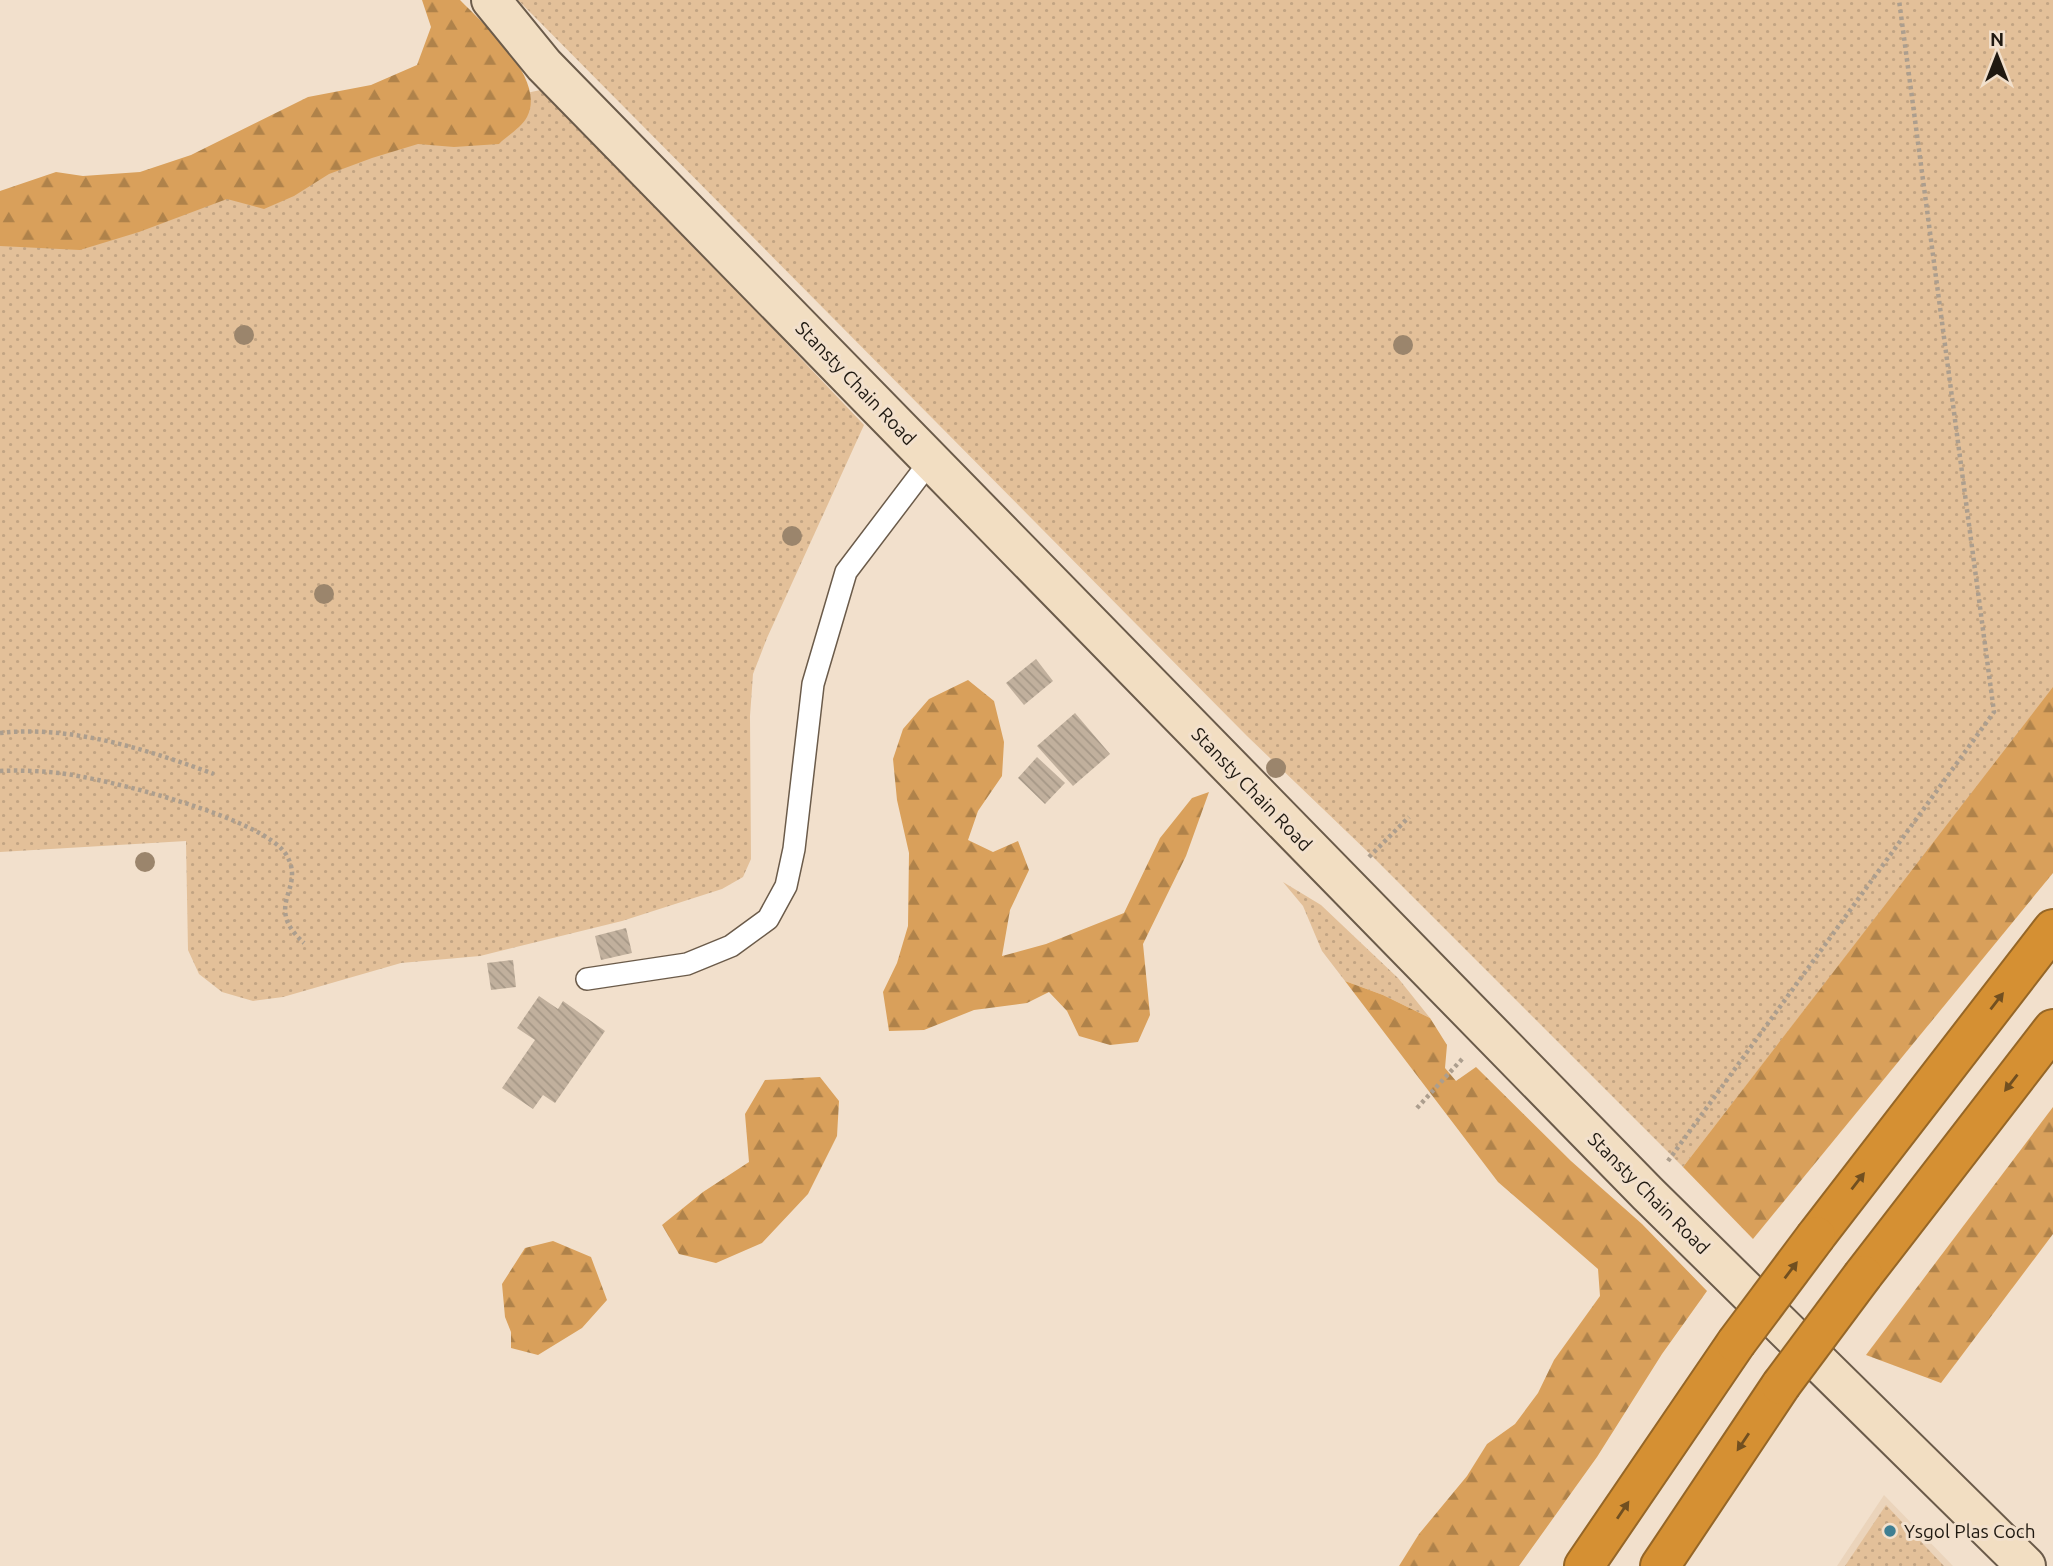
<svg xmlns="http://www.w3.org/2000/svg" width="2053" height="1566" font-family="Ubuntu,sans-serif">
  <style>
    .built { fill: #ebd4bb }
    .grass { fill: url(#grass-dots) }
    .forest { fill: url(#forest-firs) }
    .building { fill: url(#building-back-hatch) }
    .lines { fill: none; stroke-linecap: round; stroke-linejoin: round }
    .lane-casing { stroke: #6b5b4a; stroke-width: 24 }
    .secondary-casing { stroke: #6b5b4a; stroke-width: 42 }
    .highway-casing { stroke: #956627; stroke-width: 42 }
    .path { stroke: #ac9e8e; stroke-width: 4.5; stroke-dasharray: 3.5 3.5; stroke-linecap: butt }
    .lane { stroke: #fff; stroke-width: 21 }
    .secondary { stroke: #f2dec2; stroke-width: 38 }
    .highway { stroke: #d59033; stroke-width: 38 }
    .highway-bridge-casing { stroke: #956627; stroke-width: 42; stroke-linecap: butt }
    .highway-bridge { stroke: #d59033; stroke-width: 38 }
    .tree { fill: #9b856c }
    .oneway { fill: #714f20 }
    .poi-dot { fill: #3f7f92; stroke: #f2e0cc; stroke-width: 2.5 }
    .labels { text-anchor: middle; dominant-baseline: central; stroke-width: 6; stroke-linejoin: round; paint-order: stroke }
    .street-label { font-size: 19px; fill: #1f1911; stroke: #f2e0cc }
    .poi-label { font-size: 19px; fill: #1f1911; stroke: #f2e0cc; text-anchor: start }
  </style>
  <defs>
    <pattern id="grass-dots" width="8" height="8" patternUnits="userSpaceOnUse" patternTransform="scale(1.75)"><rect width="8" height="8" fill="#e3c099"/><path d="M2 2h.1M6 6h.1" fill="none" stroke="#c2a483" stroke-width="1.8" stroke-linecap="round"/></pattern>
    <pattern id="forest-firs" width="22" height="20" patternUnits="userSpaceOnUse" patternTransform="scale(1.75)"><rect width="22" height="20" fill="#d9a05b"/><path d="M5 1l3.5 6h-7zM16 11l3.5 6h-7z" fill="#af824a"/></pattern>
    <pattern id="building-back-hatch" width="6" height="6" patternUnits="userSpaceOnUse" patternTransform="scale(1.75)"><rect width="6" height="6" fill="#c1b09d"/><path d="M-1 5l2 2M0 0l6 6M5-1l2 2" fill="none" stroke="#a59786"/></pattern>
  </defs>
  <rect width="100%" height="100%" fill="#f2e0cc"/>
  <path class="built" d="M1884,1495l69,71h-116z"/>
  <g class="grass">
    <path d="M518,0h1535v689l-370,478 -312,-312 -124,-119z"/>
    <path d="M545,89l319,336 -97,213 -14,36 -3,42 1,143 -8,18 -21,12 -100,32 -142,35 -79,7 -118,34 -30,4 -31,-9 -23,-18 -11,-24 -2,-109 -186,11v-644z"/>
    <path d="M1283,882l38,23 77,73 32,40 -47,-23 -38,-14 -23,-30 -19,-45z"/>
    <path d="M1886,1505l58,61h-99z"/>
  </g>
  <g class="forest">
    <path d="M422,0h38c24,25 87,78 67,117 -5,10 -20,19 -28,27l-45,3 -36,-3 -46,14 -43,16 -35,22 -30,13 -37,-10 -88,33 -59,18 -80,-4v-55l56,-19 27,4 57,-4 51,-17 117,-58 63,-12 46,-20 14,-38z"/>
    <path d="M968,680l26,21 10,41 -2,34 -24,35 -10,29 25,12 25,-11 11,29 -19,40 -8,46 44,-12 78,-31 36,-75 32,-40 17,-6 -23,64 -43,88 7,71 -12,27 -28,3 -31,-9 -12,-25 -18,-19 -22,11 -53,7 -50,20 -35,1 -6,-39 14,-29 11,-37 1,-73 -12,-53 -4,-41 10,-30 26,-30z"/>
    <path d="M2053,687v186l-300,366 -70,-72z"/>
    <path d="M1345,981l38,14 47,23 17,27 -2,23 11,13 20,-14 95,94 71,63 65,67 -45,63 -65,103 -78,109h-120l20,-32 48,-58 20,-32 28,-20 23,-31 16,-33 46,-64 -2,-27 -100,-87z"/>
    <path d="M820,1077l19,24 -2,35 -29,58 -46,49 -46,20 -37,-9 -17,-29 41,-33 46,-30 -4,-48 20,-34z"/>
    <path d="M2053,1107v127l-112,149 -75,-28z"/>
    <path d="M553,1241l38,16 16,43 -25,28 -44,27 -27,-7v-16l-6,-15 -3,-33 23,-36z"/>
  </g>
  <g class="building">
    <path d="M1036,659l17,22 -29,24 -18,-22z"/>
    <path d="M1075,713l35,41 -37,32 -36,-40z"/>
    <path d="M1037,757l28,26 -20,21 -27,-26z"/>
    <path d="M626,928l6,25 -31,7 -6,-24z"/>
    <path d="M513,960l3,27 -25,3 -4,-27z"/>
    <path d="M539,996l19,13 5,-8 42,30 -50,72 -12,-8 -10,14 -31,-21 33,-48 -18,-12z"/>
  </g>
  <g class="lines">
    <defs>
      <path id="lane" d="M587,979l100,-15 44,-18 37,-27 18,-33 8,-37 19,-165 33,-112 85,-112"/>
      <path id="secondary" d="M491,0l53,65 1104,1129 378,372"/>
      <g id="highway">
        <path d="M1816,1236l237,-307"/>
        <path d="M1863,1275l190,-246"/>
        <path d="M1584,1566l152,-223"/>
        <path d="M1660,1566l121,-181"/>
      </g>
    </defs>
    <use href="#lane" class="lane-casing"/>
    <use href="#secondary" class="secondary-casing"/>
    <use href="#highway" class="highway-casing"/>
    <g class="path">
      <path d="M0,733c72,-8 148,17 214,41"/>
      <path d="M0,771c19,-1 40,0 59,2 44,5 208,45 228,83 19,34 -25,49 17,87"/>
      <path d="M1369,857l40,-40"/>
      <path d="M1417,1108l47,-51"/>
      <path d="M1668,1161l326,-449 -95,-712"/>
    </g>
    <use href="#lane" class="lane"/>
    <use href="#secondary" class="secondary"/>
    <use href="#highway" class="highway"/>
    <defs>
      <g id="highway-bridge">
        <path d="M1736,1343l80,-107"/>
        <path d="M1781,1385l82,-110"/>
      </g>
    </defs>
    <use href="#highway-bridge" class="highway-bridge-casing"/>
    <use href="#highway-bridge" class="highway-bridge"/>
  </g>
  <g class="tree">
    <circle cx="244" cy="335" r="10"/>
    <circle cx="1403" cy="345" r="10"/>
    <circle cx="792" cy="536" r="10"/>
    <circle cx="324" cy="594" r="10"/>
    <circle cx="1276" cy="768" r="10"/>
    <circle cx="145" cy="862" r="10"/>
  </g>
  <defs><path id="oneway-solid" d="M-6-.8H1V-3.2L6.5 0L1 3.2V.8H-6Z" transform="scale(1.75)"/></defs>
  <g class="oneway">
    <use href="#oneway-solid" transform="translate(1997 1001) rotate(-52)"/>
    <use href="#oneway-solid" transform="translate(2011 1083) rotate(128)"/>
    <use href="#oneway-solid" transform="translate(1858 1181) rotate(-52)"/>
    <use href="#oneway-solid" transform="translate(1791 1270) rotate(-53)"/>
    <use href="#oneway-solid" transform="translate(1743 1442) rotate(124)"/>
    <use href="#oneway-solid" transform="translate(1623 1510) rotate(-56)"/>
  </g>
  <circle class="poi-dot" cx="1890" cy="1531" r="7"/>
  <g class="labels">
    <g class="street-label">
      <text transform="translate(856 383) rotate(46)">Stansty Chain Road</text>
      <text transform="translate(1252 789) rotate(46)">Stansty Chain Road</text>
      <text transform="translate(1649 1193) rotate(45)">Stansty Chain Road</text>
    </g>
    <g class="poi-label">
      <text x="1904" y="1531">Ysgol Plas Coch</text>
    </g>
  </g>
  <g transform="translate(1997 56)" stroke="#f2e0cc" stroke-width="5" paint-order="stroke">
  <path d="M0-5L12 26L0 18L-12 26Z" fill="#1f1911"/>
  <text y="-10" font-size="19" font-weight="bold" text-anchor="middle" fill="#1f1911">N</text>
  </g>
</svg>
